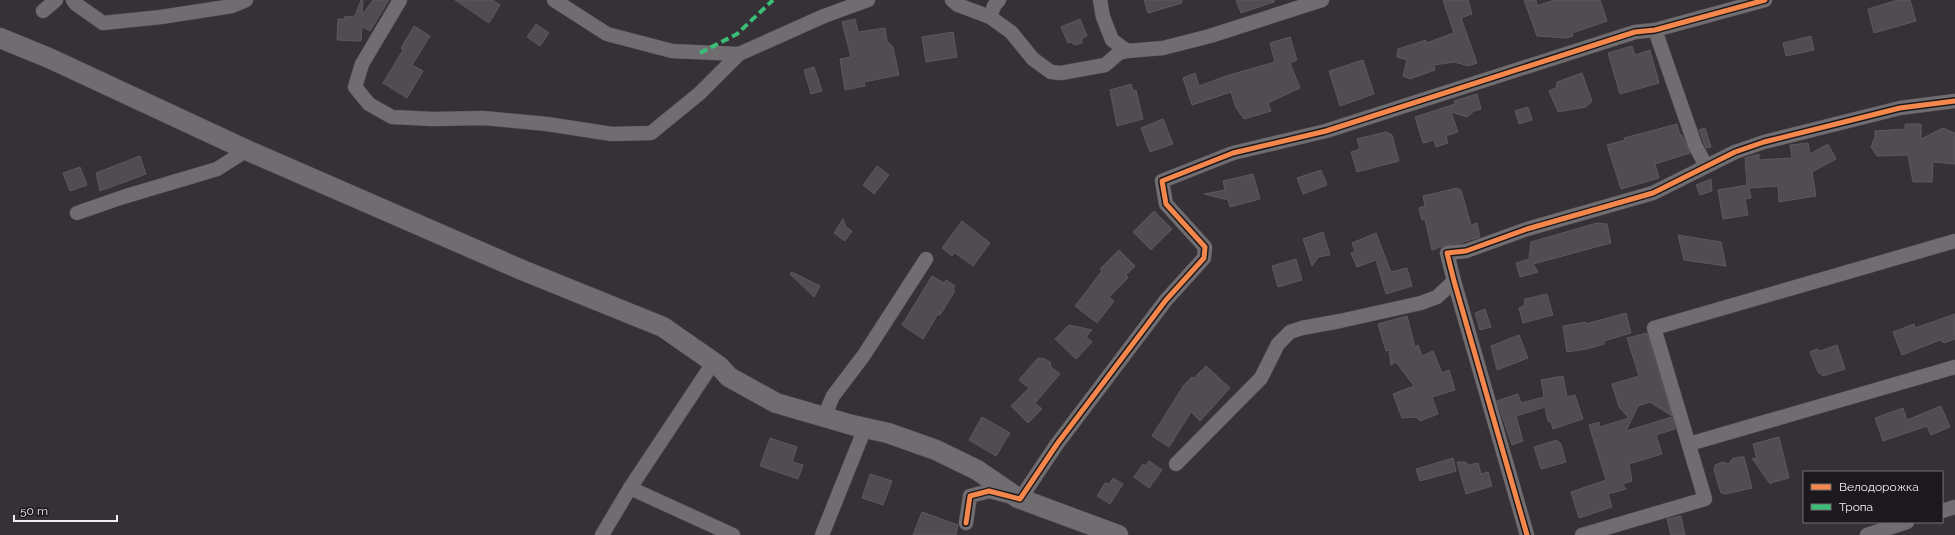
<svg xmlns="http://www.w3.org/2000/svg" width="1955" height="535" font-family="Raleway,sans-serif">
  <style>
    .building { fill: #504c50; stroke: #5c595c }
    .lines { fill: none; stroke-linecap: round; stroke-linejoin: round }
    .minor-casing { stroke: #545055; stroke-width: 15 }
    .secondary-casing { stroke: #545055; stroke-width: 21 }
    .minor { stroke: #706d70; stroke-width: 14 }
    .secondary { stroke: #706d70; stroke-width: 20 }
    .quiet { stroke: #3abd76; stroke-width: 4; stroke-dasharray: 8 4; stroke-linecap: butt }
    .cycleway-casing { stroke: #1c191c; stroke-width: 8 }
    .cycleway { stroke: #f5874c; stroke-width: 5 }
  </style>
  <rect width="100%" height="100%" fill="#353136"/>
  <g class="building">
    <path d="M361,0h2l-1,15 11,-15h16l-19,31 -8,-4 -1,14 -24,-1 1,-21h10l-4,-2 11,-1z"/>
    <path d="M455,0h38l7,5 -11,18z"/>
    <path d="M1144,0h38v3l-34,10z"/>
    <path d="M1236,0h38v2l-33,11z"/>
    <path d="M1443,0h25l4,14 -11,4 16,45 -8,3 -15,-4 -20,3 1,5 -25,9 -7,-3 4,-16 -10,-3 1,-8 28,-9v3l28,-10z"/>
    <path d="M1524,0h12l1,6 17,-6h46l7,21 -35,12 1,3 -6,2 -30,-2z"/>
    <path d="M1898,0h12l6,21 -42,12 -6,-24z"/>
    <path d="M855,19l3,13 27,-4 2,13 6,6 6,28 -35,7 1,4 -20,4 -5,-31 11,-2 -9,-35z"/>
    <path d="M1080,19l7,17 -5,2v5l-8,2 -3,-3 -3,1 -7,-16z"/>
    <path d="M536,24l13,9 -9,13 -13,-9z"/>
    <path d="M414,26l16,10 -18,29 11,6 -16,27 -24,-15 20,-33 -2,-2z"/>
    <path d="M953,32l4,25 -31,5 -4,-25z"/>
    <path d="M1811,36l3,14 -28,6 -3,-13z"/>
    <path d="M1290,37l7,23 -7,3 10,25 -32,15 3,8 -27,8 -8,-11 -5,-16 -39,13 -9,-27 12,-5 4,13 30,-11 46,-13 -5,-19z"/>
    <path d="M1632,46l3,9 15,-5 9,33 -39,11 -12,-41z"/>
    <path d="M1363,60l11,34 -34,12 -11,-35z"/>
    <path d="M814,67l8,24 -11,3 -7,-24z"/>
    <path d="M1582,73l10,28 -6,6 -28,5 -9,-21 7,-3 1,-6z"/>
    <path d="M1131,84l2,7 3,-1 7,29 -26,7 -7,-36z"/>
    <path d="M1477,94l4,15 -7,2 -7,6 -16,-5 7,20 -12,4 2,7 -12,4 -2,-7 -11,3 -8,-26 40,-13 -1,-3z"/>
    <path d="M1528,107l4,13 -13,4 -4,-13z"/>
    <path d="M1163,119l10,25 -23,8 -9,-24z"/>
    <path d="M1677,124l3,11h2l8,18 -35,11 4,14 -38,11 -14,-44 18,-5 -1,-2z"/>
    <path d="M1905,124h16v15l22,-11 12,5v31l-22,-2 -1,20h-19l-5,-27 -31,1 -6,-9 4,-10v-6l30,-2z"/>
    <path d="M1705,128l6,19 -5,1 -7,-18z"/>
    <path d="M1386,132l6,3 7,26 -42,11 -6,-20 9,-3 -3,-10z"/>
    <path d="M1808,143l2,11 18,-10 8,15 -24,13 4,24 -37,6 -1,-16 -29,2 2,10 -6,1 3,16 -25,4 -5,-29 29,-5 -2,-27 14,-4v6l33,-2 -2,-13z"/>
    <path d="M140,156l6,18 -46,17 -4,-18z"/>
    <path d="M877,166l12,9 -15,19 -11,-9z"/>
    <path d="M80,167l7,18 -17,6 -7,-18z"/>
    <path d="M1321,170l6,15 -24,9 -6,-16z"/>
    <path d="M1253,174l7,25 -30,8 -2,-7 -24,-6 21,-4 -2,-9z"/>
    <path d="M1711,179l1,12 -12,4 -4,-10z"/>
    <path d="M1457,188l4,2 10,35 6,-2 3,14 -19,6 -15,2 -14,5 -7,-31 -3,1 -3,-12 6,-2 -2,-10z"/>
    <path d="M1154,211l18,18 -21,21 -18,-18z"/>
    <path d="M843,219l3,8 6,4 -7,10 -11,-8z"/>
    <path d="M962,221l28,22 -17,23 -18,-13 -3,3 -10,-8z"/>
    <path d="M1597,223l10,1 4,19 -78,21 5,8 -18,5 -4,-14 13,-4 2,-17z"/>
    <path d="M1323,232l7,23 -12,2 -6,9 -9,-27z"/>
    <path d="M1376,233l15,39 16,-4 5,18 -26,8 -10,-34 -19,7 -6,-14 4,-2 -3,-8z"/>
    <path d="M1678,235l43,7 5,24 -42,-6z"/>
    <path d="M1119,250l16,16 -9,9 2,3 -19,19 5,4 -17,22 -22,-17 27,-35 -2,-2z"/>
    <path d="M1296,259l6,21 -24,7 -6,-21z"/>
    <path d="M792,272l28,14 -6,11 -24,-23z"/>
    <path d="M932,276l12,7 2,-3 9,6 -2,3 2,2 -15,24 -2,-1 -15,25 -21,-14z"/>
    <path d="M1547,294l6,21 -30,8 -4,-15 5,-2 1,-7z"/>
    <path d="M1485,309l6,18 -11,3 -5,-17z"/>
    <path d="M1626,313l5,20 -27,8v3l-17,5 -20,3 -4,-26 23,-4v2z"/>
    <path d="M1955,314v25l-11,4 -4,-3 -38,15 -9,-23 21,-8 1,4z"/>
    <path d="M1407,316l8,31 3,-2 4,11 11,-5 9,22 7,-3 6,20 -23,7 6,17 -18,7 -4,-4 -14,1 -9,-24 21,-8 -18,-24 -5,3 -2,-15 -3,1 -8,-27z"/>
    <path d="M1069,325l23,5 -6,7 6,5 -16,17 -21,-20z"/>
    <path d="M1647,333l25,83 -22,-14 -12,4 -12,25 46,-14 3,12 -19,6 6,19 -33,10 3,17 -10,3 4,5 -18,5 4,13 -33,11 -8,-26 35,-12 -17,-55 10,-3 1,5 29,-9 -10,-11 -7,-23 27,-8 -12,-38z"/>
    <path d="M1519,335l9,23 -31,12 -6,-24z"/>
    <path d="M1837,345l8,24 -22,7 -5,-4 -8,-20 7,-3 3,2z"/>
    <path d="M1038,358l7,1 5,3 1,5 9,7 -25,29 7,6 -14,14 -17,-17 18,-18 -10,-8z"/>
    <path d="M1206,366l24,22 -30,33 -9,-9 -22,35 -17,-11 32,-51 8,-8 2,1z"/>
    <path d="M1563,376l4,21 8,-2 8,24 -30,10 -2,-7 -3,-1 -3,-14 -29,9 7,25 -11,4 -15,-44 21,-7 3,9 23,-6 -3,-17z"/>
    <path d="M1941,406l9,21 -19,8 -4,-9 -44,15 -8,-23 28,-10 4,12z"/>
    <path d="M982,417l28,16 -14,23 -27,-16z"/>
    <path d="M1779,437l10,41 -15,4 -4,2 -18,-26 5,1 -4,-15z"/>
    <path d="M770,438l27,9 -5,15 11,3 -5,14 -38,-13z"/>
    <path d="M1557,440l4,4 5,18 -25,7 -7,-22z"/>
    <path d="M1739,457h5l8,31 -26,6 -5,-1 -7,-23 1,-5 8,-3 6,2 3,-5z"/>
    <path d="M1453,458l3,13 -36,10 -4,-12z"/>
    <path d="M1149,461l13,9 -13,18 -15,-11 9,-13 2,2z"/>
    <path d="M1457,462h8l4,3 9,-2 3,11 7,-2 4,14 -26,8z"/>
    <path d="M870,474l22,7 -9,24 -21,-7z"/>
    <path d="M1113,478l10,6 -13,20 -13,-8 8,-13 4,1z"/>
    <path d="M922,512l36,13 -2,10h-43z"/>
    <path d="M1681,516l4,19h-14l-4,-16z"/>
  </g>
  <g class="lines">
    <defs>
      <g id="minor">
        <path d="M73,0l3,4 27,19 58,-6 71,-11 14,-6"/>
        <path d="M400,0l-38,64 -7,23 14,17 23,13 41,2 50,-1 64,6 65,10 39,-1 49,-40 39,-39 85,-38 44,-16"/>
        <path d="M554,0l53,34 65,17 67,3"/>
        <path d="M952,0l6,5 32,12 21,15 22,27 18,13 10,1 44,-8 14,-12 8,-2"/>
        <path d="M1100,0l3,17 9,23 15,11 36,-3 47,-12 112,-36"/>
        <path d="M43,11l13,-11"/>
        <path d="M990,17l4,-11 5,-6"/>
        <path d="M1655,30l40,115 11,21"/>
        <path d="M77,213l46,-16 94,-28 30,-19"/>
        <path d="M824,417l9,-21 31,-41 62,-96"/>
        <path d="M1689,444l266,-77"/>
        <path d="M1176,464l85,-86 17,-34 12,-12 12,-4 38,-7 81,-18 16,-6 17,-16"/>
        <path d="M630,488l103,47"/>
        <path d="M1942,511l13,-4"/>
        <path d="M966,523l4,-27 19,-5 31,8 37,-55 109,-144 38,-42 1,-11 -39,-43 -4,-23 71,-28 93,-22 309,-99 20,-2 110,-30"/>
        <path d="M602,535l28,-47 83,-125"/>
        <path d="M822,535l43,-107"/>
        <path d="M1527,535l-73,-254 -7,-28 19,-2 61,-22 126,-36 82,-41 29,-10 136,-34 55,-7"/>
        <path d="M1582,535l123,-36 -51,-171 301,-87"/>
        <path d="M1867,535l40,-13"/>
      </g>
      <path id="secondary" d="M0,38l49,20 202,94 271,118 141,57 56,39 10,11 47,26 76,22 36,8 48,17 41,20 41,28 100,37"/>
    </defs>
    <use href="#minor" class="minor-casing"/>
    <use href="#secondary" class="secondary-casing"/>
    <use href="#minor" class="minor"/>
    <use href="#secondary" class="secondary"/>
    <path class="quiet" d="M700,53l37,-19 36,-34"/>
    <defs>
      <g id="cycleway">
        <path d="M966,523l4,-27 19,-5 31,8 37,-55 109,-144 38,-42 1,-11 -39,-43 -4,-23 71,-28 93,-22 309,-99 20,-2 110,-30"/>
        <path d="M1527,535l-73,-254 -7,-28 19,-2 61,-22 126,-36 82,-41 29,-10 136,-34 55,-7"/>
      </g>
    </defs>
    <use href="#cycleway" class="cycleway-casing"/>
    <use href="#cycleway" class="cycleway"/>
  </g>
  <rect x="1803" y="471" width="140" height="52" fill="#1c191c" stroke="#726e72"/>
  <rect x="1811" y="484" width="20" height="6" fill="#f5874c" stroke="#726e72"/>
  <text x="1839" y="491" font-size="12" fill="#f2eef3">Велодорожка</text>
  <rect x="1811" y="504" width="20" height="6" fill="#3abd76" stroke="#726e72"/>
  <text x="1839" y="511" font-size="12" fill="#f2eef3">Тропа</text>
  <path d="M14 515v6h103v-6" fill="none" stroke="#f2eef3" stroke-width="2"/>
  <text x="20" y="515" font-size="12" fill="#f2eef3" stroke="#1c191c" stroke-width="3" paint-order="stroke">50 m</text>
</svg>
